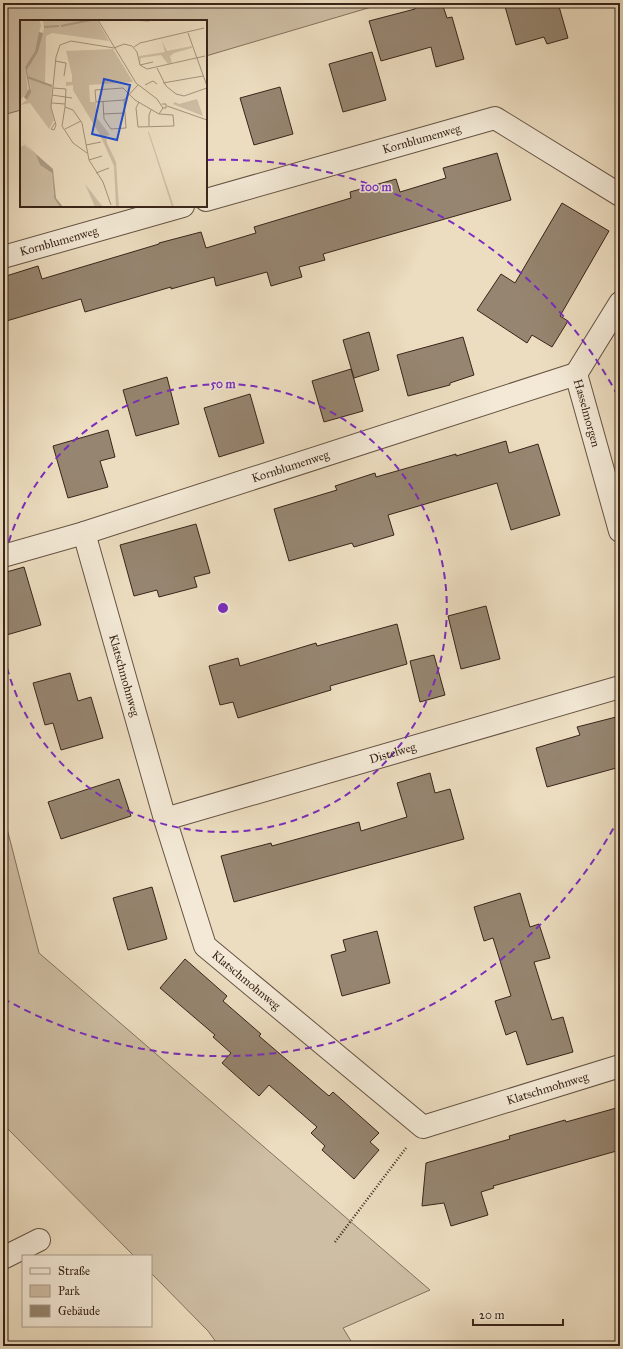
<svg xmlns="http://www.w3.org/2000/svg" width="623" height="1349" font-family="'IM FELL Great Primer',serif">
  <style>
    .green { fill: #cebea4; stroke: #84725e }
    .building { fill: #968570; stroke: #392519 }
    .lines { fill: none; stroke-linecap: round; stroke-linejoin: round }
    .minor-casing { stroke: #665343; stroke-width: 24 }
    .path { stroke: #392519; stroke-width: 2.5; stroke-dasharray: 1 2; stroke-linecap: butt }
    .minor { stroke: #f3e9d6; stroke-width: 22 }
    .ring { fill: none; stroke: #7b2cbf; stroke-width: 2; stroke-dasharray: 7 5 }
    .labels { text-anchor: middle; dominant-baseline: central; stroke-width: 3; stroke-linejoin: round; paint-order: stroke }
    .street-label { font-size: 12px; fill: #392519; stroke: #f3e9d6 }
    .inset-river { fill: none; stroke: #af9e87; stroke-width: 2 }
    .inset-road { fill: none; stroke: #a4937d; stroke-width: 1 }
    .view { fill: #1d4ed8; fill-opacity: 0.15; stroke: #1d4ed8; stroke-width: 2 }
    .inset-edge { fill: none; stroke: #392519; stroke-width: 2 }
    .centre { fill: #7b2cbf; stroke: #f3e9d6; stroke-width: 2 }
    .ring-label { font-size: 12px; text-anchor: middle; font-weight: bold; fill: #7b2cbf; stroke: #f3e9d6; stroke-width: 3; stroke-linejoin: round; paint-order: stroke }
  </style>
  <rect width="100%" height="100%" fill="#ecddc0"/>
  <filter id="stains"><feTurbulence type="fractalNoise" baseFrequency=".005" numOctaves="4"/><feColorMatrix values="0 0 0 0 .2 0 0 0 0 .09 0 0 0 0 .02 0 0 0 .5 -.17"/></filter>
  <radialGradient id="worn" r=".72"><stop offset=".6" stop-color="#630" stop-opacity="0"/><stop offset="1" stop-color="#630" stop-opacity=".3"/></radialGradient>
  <g class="green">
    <path d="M3,3h382l-179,53v-35h-185v89l-18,5z"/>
    <path d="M3,813l36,140 391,337 -87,38 11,18h-135l-11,-15 -57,-58v-17h-17l-131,-132z"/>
  </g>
  <g class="building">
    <path d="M414,3h28l5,15 5,-1 12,42 -28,8 -5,-20 -50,14 -12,-40 46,-12z"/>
    <path d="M504,3h54l10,35 -21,6 -3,-7 -28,8z"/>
    <path d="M372,52l14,48 -43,12 -14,-48z"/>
    <path d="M280,87l13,47 -39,11 -14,-47z"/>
    <path d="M497,153l14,47 -188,54 2,6 -26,7 3,10 -31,9 -4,-14 -51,14 -2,-9 -43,12v-2l-86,25 -4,-13 -78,23v-45l35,-11 4,13 117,-35v-1l42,-11 5,16 50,-15 -2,-6 97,-29 -1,-6 46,-13 4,13 46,-14 -3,-10z"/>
    <path d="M562,203l47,28 -49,85 8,5 -16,26 -20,-12 -5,8 -50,-33 24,-36 14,9z"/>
    <path d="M369,332l10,38 -25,8 -11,-38z"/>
    <path d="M463,337l11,38 -24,8v2l-42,11 -11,-41z"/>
    <path d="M351,369l12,42 -39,11 -12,-41z"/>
    <path d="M167,377l12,47 -43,12 -13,-46z"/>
    <path d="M250,394l14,49 -45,14 -15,-49z"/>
    <path d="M108,430l7,27 -15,4 8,26 -40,11 -15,-52z"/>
    <path d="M506,441l3,12 29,-9 22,71 -49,15 -14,-47 -109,32 6,20 -40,12 -2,-4 -63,18 -15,-52 63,-19 -2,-4 40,-13 1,4 80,-23v2z"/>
    <path d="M196,524l14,49 -16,4 3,10 -38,10 -2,-7 -23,6 -14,-51z"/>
    <path d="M24,567l17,58 -38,11v-63z"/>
    <path d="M486,606l14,53 -39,10 -13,-53z"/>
    <path d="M397,624l10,40 -77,22 1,4 -93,28 -5,-16 -13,3 -11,-39 29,-8 2,8 76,-23 1,3z"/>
    <path d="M434,655l11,40 -25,7 -10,-41z"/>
    <path d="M70,673l8,28 13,-4 12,41 -42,12 -8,-27 -8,2 -12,-42z"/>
    <path d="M620,716v51l-73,20 -11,-39 44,-13 -3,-8z"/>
    <path d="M430,773l5,20 15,-4 14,50 -230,63 -13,-46 50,-13 1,3 87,-24 2,9 46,-14 -10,-34z"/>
    <path d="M119,779l12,37 -70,23 -13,-37z"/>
    <path d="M152,887l15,52 -39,11 -15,-52z"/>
    <path d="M520,893l10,34 9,-3 11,34 -16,4 18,58 11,-3 10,35 -46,13 -11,-34 -10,4 -11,-34 16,-5 -18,-58 -9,3 -10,-34z"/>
    <path d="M377,931l13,52 -48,13 -11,-41 15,-4 -3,-11z"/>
    <path d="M185,959l42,37 -4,5 38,33 -2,2 70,60 4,-4 46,41 -9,9 9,8 -25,29 -32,-29 3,-4 -14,-13 6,-6 -48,-42 -10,11 -37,-33 9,-10 -18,-16 2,-2 -55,-47z"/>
    <path d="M620,1107v43l-127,36 1,2 -13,4 7,23 -37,11 -7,-23 -22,3 4,-43 84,-24 -1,-3 56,-16 1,2z"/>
  </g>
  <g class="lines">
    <defs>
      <g id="minor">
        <path id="s1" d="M206,200l289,-82 125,77"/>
        <path id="s2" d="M3,257l180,-51"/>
        <path id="s3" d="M620,303l-44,71 44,157"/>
        <path id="s4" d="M84,533l81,286 40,127 218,181 197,-61"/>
        <path id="s5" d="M3,556l81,-23 492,-159"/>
        <path id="s6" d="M165,819l455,-132"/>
        <path d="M3,1258l36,-18"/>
      </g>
    </defs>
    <use href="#minor" class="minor-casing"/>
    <path class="path" d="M335,1242l71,-94"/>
    <use href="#minor" class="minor"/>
  </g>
  <g class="ring">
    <path d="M3 565A224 224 0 1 1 3 651"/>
    <path d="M619 818A448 448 0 0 1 6 1000M207 160A448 448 0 0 1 619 398"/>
  </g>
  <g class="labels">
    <g class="street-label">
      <text stroke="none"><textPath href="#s1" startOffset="224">Kornblumenweg</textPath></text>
      <text stroke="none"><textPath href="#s2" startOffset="58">Kornblumenweg</textPath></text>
      <text stroke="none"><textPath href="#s3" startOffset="124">Hasselmorgen</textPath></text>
      <text stroke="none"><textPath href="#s5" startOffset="301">Kornblumenweg</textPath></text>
      <text stroke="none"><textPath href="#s4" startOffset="148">Klatschmohnweg</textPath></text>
      <text stroke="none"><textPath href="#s6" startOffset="237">Distelweg</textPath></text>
      <text stroke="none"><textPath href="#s4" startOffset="484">Klatschmohnweg</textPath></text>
      <text stroke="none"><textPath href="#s4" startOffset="844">Klatschmohnweg</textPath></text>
    </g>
  </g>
  <g transform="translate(20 20)">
    <rect width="187" height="187" fill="#ecddc0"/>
    <path d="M0,0h19l2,5 -6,26 -10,16 3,25 -8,8zM23,0h54l12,21 -57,-8 -6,3 -1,47 7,3 -1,21 3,13 -5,9 -19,-26 -10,2 7,-5 4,-12 -4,-18 11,-18 6,-24zM142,21l5,10 25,-5v2l-18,5 -4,3 2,7 -4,1 -7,-9 -20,3 -1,7 -1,-9 26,-4zM93,29l20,33 -44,3 1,17h6l1,16 13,17 -4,1 1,7 9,19 3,45h-3l-2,-41 -14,-31 -27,-45v-5l-7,1v-4h6v-7l-6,-24zM177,79l6,17 -30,-12 2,-2 4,2zM128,112h1l25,75h-2zM4,125l12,10 4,10 12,8 1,20 7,14h-40v-60zM65,164l18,23h-8z" fill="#cebea4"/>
    <path d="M19,12l4,1 -5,19 -11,18 4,22 -4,8 -3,-3 5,-8 -4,-22 10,-16zM0,120l33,29 3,29 7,9h-3l-6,-9 -2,-25 -12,-8 -4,-10z" fill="#af9e87"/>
    <path class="inset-river" d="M41,6l30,-6M24,7l15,-1M7,57l25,9"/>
    <path class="inset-road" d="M78,0l38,63 21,16 6,9h3v-4h-4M109,0l20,1M168,13l19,53M114,27l6,-4 64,-15M94,28l10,-4 8,2 5,6 3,13 7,4 58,-13M35,41l11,2 -2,13M120,45l13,-3M137,48l9,18 10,8 8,2 23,-8M143,63l40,-7M125,65l8,-4 4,3M33,68l13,1 -1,18M32,75l20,3M104,80l-28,2 -1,-12 28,-2 12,12 24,14 4,-6M83,81l1,18 7,10 15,-1 -2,-28 14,-15M119,82l-3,6 2,19 36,-1 -1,-11 -14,-1M32,83l13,1M147,86l40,14M83,94l22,-1M35,103l-4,6 3,1 2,-5M36,105l-5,-18 5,-50 4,-12 11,-4 43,7M129,106v-11l2,-5M45,109l16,-8M66,125l15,-3M67,133l-14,-10 -11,-17 3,-19 8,3 9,13 7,37 14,22 8,23M69,140l13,-4M76,153l13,-5"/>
    <path class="view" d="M84,59l26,6 -13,55 -25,-6z"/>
    <rect width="187" height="187" class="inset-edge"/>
  </g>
  <circle cx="223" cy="608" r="6" class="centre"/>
  <g class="ring-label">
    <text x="376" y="191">100 m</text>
    <text x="223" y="388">50 m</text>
  </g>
  <rect width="623" height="1349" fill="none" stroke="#ecddc0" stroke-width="16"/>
  <rect x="4" y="4" width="615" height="1341" fill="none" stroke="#392519" stroke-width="2"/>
  <rect x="8" y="8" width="607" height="1333" fill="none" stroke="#392519"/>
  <rect x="22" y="1255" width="130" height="72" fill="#f3e9d6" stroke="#a99b8a"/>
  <rect x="30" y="1268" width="20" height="6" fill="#f3e9d6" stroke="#a99b8a"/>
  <text x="58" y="1275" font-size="12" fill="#392519">Straße</text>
  <rect x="30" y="1285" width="20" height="12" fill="#cebea4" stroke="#a99b8a"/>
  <text x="58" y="1295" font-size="12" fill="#392519">Park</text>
  <rect x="30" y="1305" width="20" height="12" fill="#968570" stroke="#a99b8a"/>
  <text x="58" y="1315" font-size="12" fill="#392519">Gebäude</text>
  <path d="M473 1319v6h90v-6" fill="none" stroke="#392519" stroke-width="2"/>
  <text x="479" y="1319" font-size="12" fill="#392519" stroke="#f3e9d6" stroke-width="3" paint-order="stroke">20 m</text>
  <rect width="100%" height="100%" filter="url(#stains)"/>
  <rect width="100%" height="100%" fill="url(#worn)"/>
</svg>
